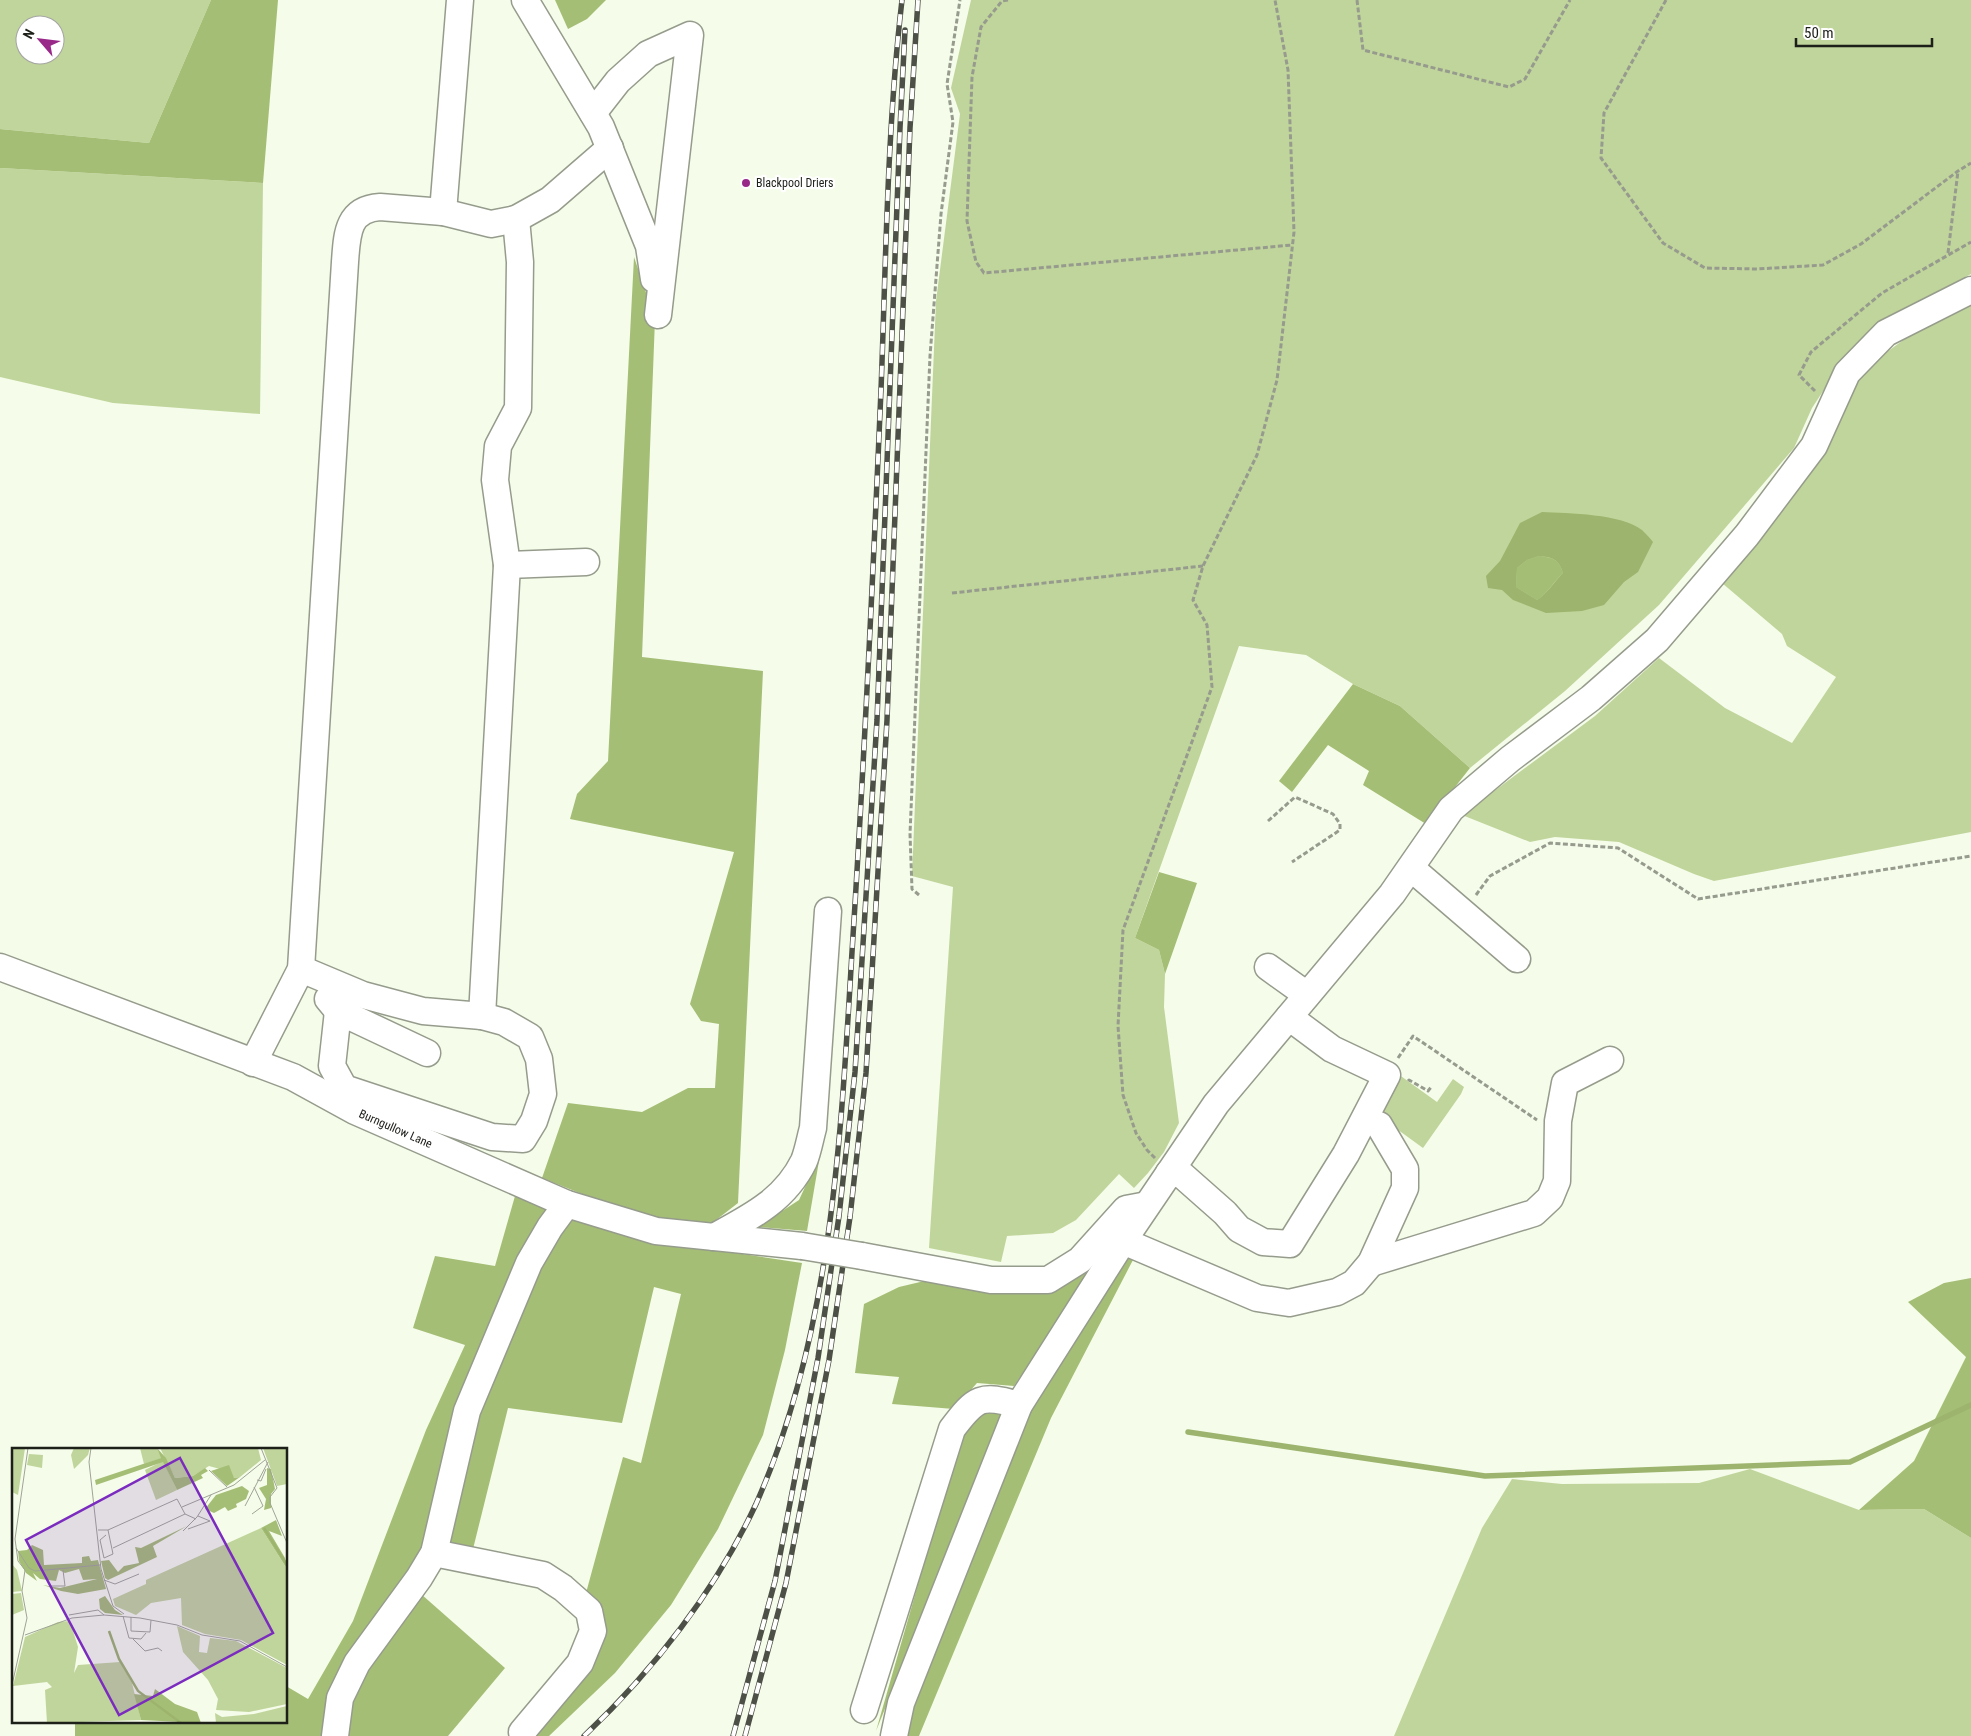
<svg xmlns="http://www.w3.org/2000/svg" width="1971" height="1736" font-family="'Roboto Condensed',sans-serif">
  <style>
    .green { fill: #c0d59b; fill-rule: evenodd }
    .forest { fill: #a5be76 }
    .water { fill: #9cb46d; fill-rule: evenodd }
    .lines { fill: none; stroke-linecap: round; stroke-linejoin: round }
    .stream { stroke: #9cb46d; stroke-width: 5.5 }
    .minor-casing { stroke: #969c8c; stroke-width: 29 }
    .path { stroke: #969b8e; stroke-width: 3; stroke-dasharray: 5 2.5; stroke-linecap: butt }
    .minor { stroke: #fff; stroke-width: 26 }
    .rail-casing { stroke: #4d5047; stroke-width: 5.5 }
    .rail { stroke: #fff; stroke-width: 4; stroke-dasharray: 11; stroke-linecap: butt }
    .minor-bridge-casing { stroke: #969c8c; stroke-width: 29; stroke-linecap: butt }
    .minor-bridge { stroke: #fff; stroke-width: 26 }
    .poi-dot { fill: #982989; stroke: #fff; stroke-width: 2 }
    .labels { text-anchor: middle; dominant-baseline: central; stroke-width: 4.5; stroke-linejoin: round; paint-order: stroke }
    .poi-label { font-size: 12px; fill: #1d1f19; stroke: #fff; text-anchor: start }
    .street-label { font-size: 12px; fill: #1d1f19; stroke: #fff }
    .inset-river { fill: none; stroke: #9cb46d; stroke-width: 2.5 }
    .inset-road { fill: none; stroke: #9fa496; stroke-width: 1 }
    .view { fill: #7b2cbf; fill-opacity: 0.15; stroke: #7b2cbf; stroke-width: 2.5 }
    .inset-edge { fill: none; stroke: #1d1f19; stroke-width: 2.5 }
  </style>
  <rect width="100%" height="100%" fill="#f5fcea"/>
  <g class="green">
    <path d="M0,0h211l-62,143 -149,-14zM25,25h30v30h-30z"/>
    <path d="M971,0h1000v274l-88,46 -37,36 -34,52 -18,40 -135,157 -94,86 -95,77 -70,-62 -47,-22 -47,-29 -67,-9 -104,292 24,12 6,24 -1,33 15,116 -15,29 -16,21 -14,15 -15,-14 -43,46 -23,13 -46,3 -6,26 -72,-14 24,-361 -41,-11 24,-575 24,-187 -9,-26z"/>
    <path d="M0,168l263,15 -3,231 -147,-11 -113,-26z"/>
    <path d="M1971,303v529l-257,49 -20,-7 -75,-32 -64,-5 -25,5 -68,-27 133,-99 64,-58 66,50 67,35 44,-66 -49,-31 -5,-12 -60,-51 104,-138 40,-78 43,-31z"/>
    <path d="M1398,1074l39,28 16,-23 11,8 -3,7 -38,54 -51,-37z"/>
    <path d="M1750,1469l109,41 65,-1 47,29v198h-577l88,-208 30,-49 50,5 137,-1z"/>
  </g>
  <g class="forest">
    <path d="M211,0h67l-15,183 -263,-15v-39l149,14z"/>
    <path d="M555,0h51l-19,19 -19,10z"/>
    <path d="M634,257l21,62 -13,338 121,14 -25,532 -31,24 -70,-11 -95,-38 26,-75 74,9 46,-24h27l4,-64 -18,-3 -11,-17 44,-152 -164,-33 7,-25 31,-33z"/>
    <path d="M1539,556c14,2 20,3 24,17 -9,8 -17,22 -26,27l-21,-13 1,-19 10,-8z"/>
    <path d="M1353,684l47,22 70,62 -44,56 -63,-39 6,-14 -41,-26 -36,47 -13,-11z"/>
    <path d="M1159,872l38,11 -32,91 -6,-24 -24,-12z"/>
    <path d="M820,1155l-13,76 -49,-4 41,-27z"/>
    <path d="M515,1196l62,21 100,27 125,19 -17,87 -22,85 -45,94 -47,76 -56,68 -66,63h-16l19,-19 31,-49 3,-75 37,-136 18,6 40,-169 -27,-7 -32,136 -114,-15 -35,141 -25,-4 -27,49 84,74 -57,68h-373v-14h211v-36l22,13 45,-78 73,-191 39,-85 -52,-17 22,-72 60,10z"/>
    <path d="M1108,1240l-54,88 -40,58 -37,-3 -23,26 -62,-5 7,-27 -44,-4 9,-69 35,-17 38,-9 96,12z"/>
    <path d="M1127,1255l7,3 -83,160 -132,318h-14l9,-32 104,-279z"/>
    <path d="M1971,1278v260l-47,-29 -65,1 55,-49 52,-104 -58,-55 36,-19z"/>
    <path d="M992,1411l11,5 -127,315 84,-293 18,-25z"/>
  </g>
  <path class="water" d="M1542,512c26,1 80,2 100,18 4,4 8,8 11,12l-15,30 -14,10 -20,23 -22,6 -36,2 -33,-13 -11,-10 -14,-2 -2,-12 14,-15 20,-38zM1539,556c13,1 20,3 24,17 -8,8 -17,22 -26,27l-21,-13 1,-19 10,-8z"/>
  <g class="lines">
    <path class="stream" d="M1188,1432l297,44 365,-14 121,-57"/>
    <defs>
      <g id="minor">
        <path d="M525,0l76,127 48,119 5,33"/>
        <path d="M593,113l25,-32 30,-27 42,-19 -32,280"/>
        <path d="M443,212l17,-212"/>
        <path d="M507,565l79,-3"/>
        <path d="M1411,868l106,91"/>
        <path id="s1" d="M0,967l293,110 62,34 212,93 89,27 146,15"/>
        <path d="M1268,967l39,28"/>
        <path d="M301,969l62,26 60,16 59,5 22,6 26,15 9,22 4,35 -9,27 -11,18 -31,-2 -148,-49 -12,-22 6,-55"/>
        <path d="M328,999l10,12 89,42"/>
        <path d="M482,1016l25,-451 -12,-85 3,-34 20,-38 2,-146 -4,-43"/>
        <path d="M253,1063l48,-94 44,-707c2,-27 2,-53 35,-55l63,5 48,12 25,-5 34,-19 60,-52"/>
        <path d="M1169,1173l13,2 43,38 14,16 24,13 27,2 56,-90 41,-79 -55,-26 -43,-32"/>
        <path d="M714,1237c37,-20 71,-37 90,-76 4,-10 6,-22 9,-33l15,-217"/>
        <path d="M1123,1241l134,57 32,5 48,-11 17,-9 17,-20 34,-75v-19l-26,-44"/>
        <path d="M862,1256l129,24h57l32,-20 46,-51 16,-3"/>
        <path d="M1371,1263l163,-50 16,-15 7,-17 1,-60 7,-38 45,-23"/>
        <path d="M434,1553l109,22 20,13 26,23 4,20 -13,32 -58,69"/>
        <path d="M864,1710l88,-281c24,-32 29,-35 67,-24"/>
        <path d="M335,1736l5,-38 17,-35 62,-85 15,-25 33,-142 62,-148 21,-36 17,-23"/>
        <path d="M894,1736l7,-33 118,-298 104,-164 93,-137 176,-210 59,-85 59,-50 81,-61 66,-58 90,-105 67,-89 33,-73 39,-40 85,-43"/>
      </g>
    </defs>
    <use href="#minor" class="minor-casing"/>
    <g class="path">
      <path d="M1008,0l-6,1 -21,26 -9,50 -5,144 9,41 8,11 308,-28"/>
      <path d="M1357,0l6,50 146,37 16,-8 45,-79"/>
      <path d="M1666,0l-62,113 -3,45 62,85 42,25 52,1 66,-4 38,-21 97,-73 13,-8"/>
      <path d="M1948,253l10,-82"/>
      <path d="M1815,391l-16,-16 12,-23 71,-59 89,-51"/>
      <path d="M952,593l251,-27"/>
      <path d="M1268,821l27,-24 38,17 7,10v6l-48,32"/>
      <path d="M919,895l-7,-6 -2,-55 20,-478 11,-142 12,-92 -6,-38 13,-84"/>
      <path d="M1476,895l14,-19 60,-33 68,5 80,51 273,-43"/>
      <path d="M1398,1058l15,-22 124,84"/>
      <path d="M1408,1081l1,-1 19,11 4,-5"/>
      <path d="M1155,1158l-8,-8 -11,-17 -13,-38 -5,-69 5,-96 89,-243 -5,-62 -14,-25 10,-34 54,-111 20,-75 17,-148 -6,-162 -13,-70"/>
    </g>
    <use href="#minor" class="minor"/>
    <defs>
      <g id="rail">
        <path d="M584,1736c69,-65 132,-146 172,-232 76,-170 85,-369 96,-552 12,-187 21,-375 29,-562 5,-130 6,-261 21,-390"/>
        <path d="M733,1736l42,-155 43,-223 21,-142 16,-144 22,-352 23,-592 5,-98"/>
        <path d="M745,1736l41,-153 43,-223 21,-143 16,-144 21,-353 23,-592 8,-128"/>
      </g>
    </defs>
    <use href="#rail" class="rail-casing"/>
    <use href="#rail" class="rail"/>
    <defs>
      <path id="minor-bridge" d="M802,1246l60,10"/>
    </defs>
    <use href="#minor-bridge" class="minor-bridge-casing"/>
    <use href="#minor-bridge" class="minor-bridge"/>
  </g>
  <circle class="poi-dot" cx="746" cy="183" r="5"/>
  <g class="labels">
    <g class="poi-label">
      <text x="756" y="183">Blackpool Driers</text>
    </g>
    <g class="street-label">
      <text stroke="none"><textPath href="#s1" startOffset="428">Burngullow Lane</textPath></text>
    </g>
  </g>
  <g transform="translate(12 1448)">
    <rect width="275" height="275" fill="#f5fcea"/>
    <path d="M0,0h13l-7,47 -6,-3zM62,0h16l-2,7 -14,14 -3,-14zM128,0h17l5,10 -18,6zM148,0h98l3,12 -21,17 -6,1 -9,-10 -5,1 -11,-3 -16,10 -18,2zM251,0h24v36l-10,2zM17,6l14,1 -1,13 -15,-3zM151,13l14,29 -21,10 -11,-30zM249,80l26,41v96l-46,-25 -36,-6 -23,-9 -1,-27 -30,5 -15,12 -21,-9 -2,-7 33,-15v-4zM0,116l5,6 5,21 -10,1zM9,145l3,17 -12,5v-21zM58,173l8,26 -4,26 4,-8 42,-3 12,21 9,37 -94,3 -2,-33 7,-3 -5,-5 -34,4 12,-49 33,-15zM165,178l23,10 -1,16 8,1 3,-15 26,3 51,27v36l-38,8 -33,-2 2,-11 -10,-19 -25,-28zM275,258v17h-71l-1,-10 7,4 32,-3z" fill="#c0d59b"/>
    <path d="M145,0l9,10 9,20 18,-2 12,-8 3,3 -7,4 2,3 -26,12 -14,-28 -67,23 -1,-5 66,-22zM217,17l5,13 6,-1 -13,9 -16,-15zM255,20l4,1 4,20 -4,5v14l-7,2 2,-11 -7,-11 8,-3zM230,38l7,5 -3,8 -10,5 1,3 -9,4 -3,-4 -11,6 -9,-4 11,-14zM264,72l6,16 -13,-5 16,27 2,11 -26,-41zM175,78l-34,20 4,11 -49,23 -3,-2 -4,-17 8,-1 9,12 6,-6 15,-3 -4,-16 6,1zM20,97l11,5 1,15 38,-2v-6l7,-1 2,5 7,-1 8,29 -28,5 -17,-3 -18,-6 17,3 37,-9 -14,1 -4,-11 -14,4 -6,-3 -3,11 -16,-2 -7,-6 4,8 -11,-8 -7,-12 -1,-10 9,-1zM93,148l10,14 8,5 -18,-2 -5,-4 -1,-10zM143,241l20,15 22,8 4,11 -60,-3 -7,-26 19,2z" fill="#a5be76"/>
    <path class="inset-river" d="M252,80l23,37M97,183l10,28 19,32 43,32"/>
    <path class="inset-road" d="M79,0l-2,14 12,107 12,37 11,8M249,0l16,40 -7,9v6l17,40M197,22l18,17M245,32l4,1 5,-12M233,58l23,-44M170,59l52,-22 31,-25M240,66l11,-8 -9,-19M176,81l22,-8 -12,-5M86,82h10l69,-31 8,15 11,5M171,83l14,-14 14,-22M94,87l-6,5 4,18 9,-4 -5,-24M4,100l13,20 6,3 65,-6M101,100l72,-34M92,132l11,4 24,-10M39,138h14l-2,-16M57,167l29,-5 6,5M111,168l6,22 12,1 5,-6M119,169v14l19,1 1,-12M13,187l47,-17 32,-3 36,3 37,7 25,10 38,6 47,26M121,191l12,12 13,-3 4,3M0,237l15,-67 -5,-27 3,-21 -7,-9 -3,-22 13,-91"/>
    <path class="view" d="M168,10l93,175 -154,82 -93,-175z"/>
    <rect width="275" height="275" class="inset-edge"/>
  </g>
  <g transform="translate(40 40) rotate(298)"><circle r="24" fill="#ffffff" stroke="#a5a5a3"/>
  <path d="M0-4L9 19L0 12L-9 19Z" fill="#982989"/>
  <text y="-8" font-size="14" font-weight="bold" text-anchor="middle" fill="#1d1f19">N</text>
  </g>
  <path d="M1796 38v8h136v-8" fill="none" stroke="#1d1f19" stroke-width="2.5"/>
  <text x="1804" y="38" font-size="15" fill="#1d1f19" stroke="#ffffff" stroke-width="4" paint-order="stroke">50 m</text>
</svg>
